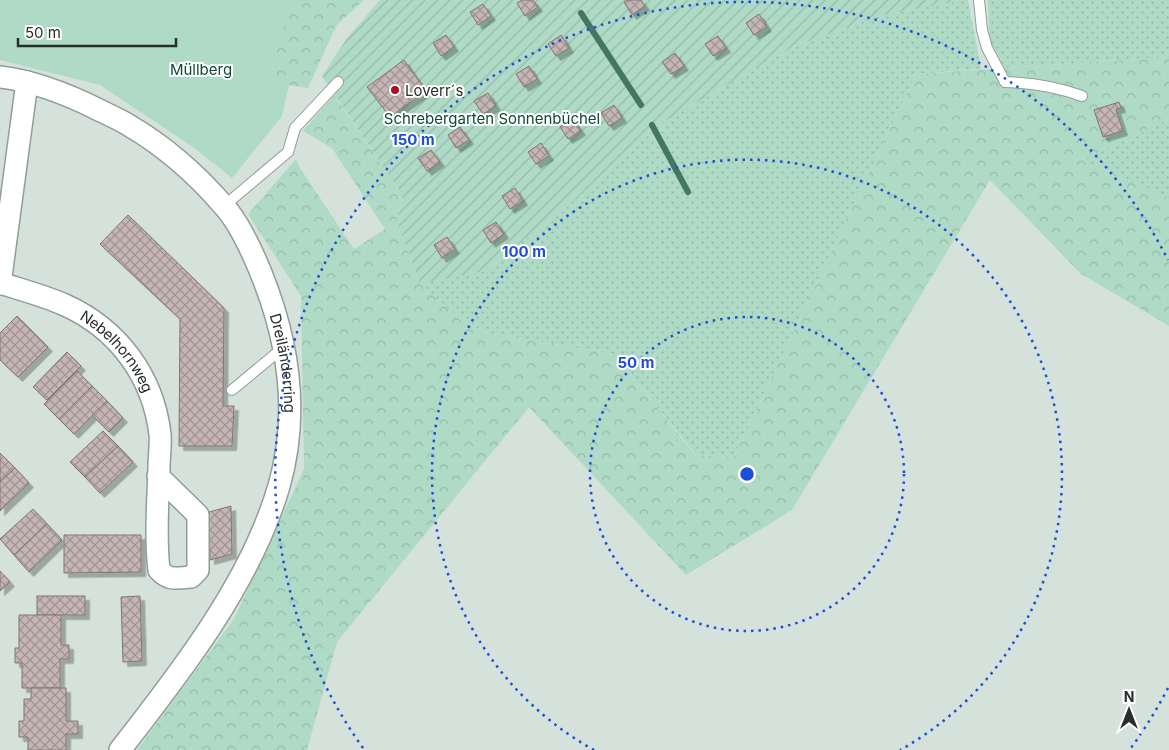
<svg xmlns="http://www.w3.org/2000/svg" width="1169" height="750" font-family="Inter,sans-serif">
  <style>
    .grass { fill: url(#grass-dots) }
    .forest { fill: url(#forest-crowns) }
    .park { fill: #afdac5 }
    .garden { fill: url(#garden-furrows) }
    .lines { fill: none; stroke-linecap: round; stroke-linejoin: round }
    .stream { stroke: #437760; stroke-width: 6 }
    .building { fill: url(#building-cross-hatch); stroke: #827473; filter: url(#shadow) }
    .lane-casing { stroke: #919d97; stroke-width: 12 }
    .street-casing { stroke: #919d97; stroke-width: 24 }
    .lane { stroke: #fff; stroke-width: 10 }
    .street { stroke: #fff; stroke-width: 21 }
    .ring { fill: none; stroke: #1d4ed8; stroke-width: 2.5; stroke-dasharray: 2.5 5 }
    .poi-dot { fill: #a71020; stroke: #fff; stroke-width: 2 }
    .labels { text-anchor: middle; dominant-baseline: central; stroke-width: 4; stroke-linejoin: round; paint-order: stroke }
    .park-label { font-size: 15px; fill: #0d4933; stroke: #fff }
    .poi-label { font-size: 15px; fill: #282e2b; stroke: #fff; text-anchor: start }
    .street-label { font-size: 15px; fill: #282e2b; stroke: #fff }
    .centre { fill: #1d4ed8; stroke: #fff; stroke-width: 2.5 }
    .ring-label { font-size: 15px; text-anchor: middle; font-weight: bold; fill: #1d4ed8; stroke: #fff; stroke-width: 4; stroke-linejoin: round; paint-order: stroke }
  </style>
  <defs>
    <pattern id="grass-dots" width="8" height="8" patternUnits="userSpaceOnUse" patternTransform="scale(1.25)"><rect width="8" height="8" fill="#afdac5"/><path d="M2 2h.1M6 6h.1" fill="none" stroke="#97bba9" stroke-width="1.8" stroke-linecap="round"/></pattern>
    <pattern id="forest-crowns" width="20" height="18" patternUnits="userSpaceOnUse" patternTransform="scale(1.25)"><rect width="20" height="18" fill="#afdac5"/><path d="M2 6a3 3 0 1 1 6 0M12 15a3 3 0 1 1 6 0" fill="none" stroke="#97bba9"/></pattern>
    <pattern id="garden-furrows" width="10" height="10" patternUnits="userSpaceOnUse" patternTransform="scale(1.25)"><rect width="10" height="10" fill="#afdac5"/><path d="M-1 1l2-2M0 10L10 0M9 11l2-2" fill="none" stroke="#97bba9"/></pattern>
    <pattern id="building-cross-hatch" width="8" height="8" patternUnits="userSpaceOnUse" patternTransform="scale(1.25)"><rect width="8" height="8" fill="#c5b5b4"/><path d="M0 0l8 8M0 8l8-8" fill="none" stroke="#a09493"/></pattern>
    <filter id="shadow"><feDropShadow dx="4.5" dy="4.5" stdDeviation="0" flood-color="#0004"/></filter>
  </defs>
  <rect width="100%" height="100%" fill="#d4e2db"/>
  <g class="grass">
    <path d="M963,0h5l13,69 -65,5 -182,383 -38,-2 -82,-101 -127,-21 -26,-13 -41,-36 64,-13 85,-66 91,-81 133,-77 86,-31z"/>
    <path d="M988,0h181v57l-164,11 -16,-29z"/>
    <path d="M1169,119v79l-88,-38z"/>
  </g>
  <g class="forest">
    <path d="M290,0h74l-28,26 -28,62 -39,-6z"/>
    <path d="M1169,57v62l-87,41 87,38v128l-89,-53 -90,-93 -198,330 -106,65 -157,-168 -192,235 -30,108h-170l97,-131 70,-150 -3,-173 -53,-82 48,-55 4,9 54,81 31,-20 -53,-81 -29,-17 31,-36 69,101 -6,24 23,64 41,36 26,13 127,21 81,101 39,2 182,-383z"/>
  </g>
  <path class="park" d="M0,0h290l-21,82 20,3 -7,31 -50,62 -39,-31 -93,-62 -100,-25z"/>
  <path class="garden" d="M380,0h583l-84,16 -86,31 -133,77 -91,81 -85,66 -64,13 -23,-64 6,-24 -81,-120 25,-38z"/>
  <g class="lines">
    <g class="stream">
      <path d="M581,13l60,92"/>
      <path d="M652,125l36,67"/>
    </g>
  </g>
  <g class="building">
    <path d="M522,0h11l5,7 -13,9 -8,-13z"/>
    <path d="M628,0h13l4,6 -13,9 -8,-13z"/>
    <path d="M483,4l8,12 -13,9 -8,-13z"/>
    <path d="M759,14l8,13 -13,8 -8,-12z"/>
    <path d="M446,35l8,12 -13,9 -8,-13z"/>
    <path d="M561,35l8,13 -13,8 -8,-12z"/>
    <path d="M718,36l8,12 -13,8 -8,-12z"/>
    <path d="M675,53l9,13 -13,8 -9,-12z"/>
    <path d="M404,60l22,31 -36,26 -23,-30z"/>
    <path d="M529,66l8,13 -13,8 -8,-13z"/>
    <path d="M488,93l8,13 -13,8 -9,-13z"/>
    <path d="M1119,102l2,6 -5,1 7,22 -20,6 -9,-27z"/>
    <path d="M614,105l8,13 -13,8 -8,-13z"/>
    <path d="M573,119l8,12 -13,8 -8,-12z"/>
    <path d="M460,127l9,13 -13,8 -8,-13z"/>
    <path d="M541,143l8,13 -13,8 -8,-12z"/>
    <path d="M431,150l9,12 -13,9 -9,-13z"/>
    <path d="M515,188l8,13 -13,8 -8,-13z"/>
    <path d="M128,215l96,93 -1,98h11l-2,40h-53l1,-127 -80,-75z"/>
    <path d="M496,222l8,12 -13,9 -8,-13z"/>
    <path d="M447,237l8,12 -13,9 -8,-13z"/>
    <path d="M17,316l31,31 -30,30 -18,-17v-27z"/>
    <path d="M67,352l14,14 -34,34 -14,-13z"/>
    <path d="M77,371l15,15 -33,33 -15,-15z"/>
    <path d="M92,386l15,15 -33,33 -15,-15z"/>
    <path d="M107,401l16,17 -14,14 -17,-17z"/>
    <path d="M103,431l15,15 -33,31 -15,-15z"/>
    <path d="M118,446l15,16 -33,31 -15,-16z"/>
    <path d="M0,453l15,15 -15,14z"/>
    <path d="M15,468l14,15 -29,28v-29z"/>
    <path d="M231,506l1,48 -22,6 -1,-48z"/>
    <path d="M33,509l14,15 -33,31 -14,-16z"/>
    <path d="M47,524l15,16 -33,32 -15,-17z"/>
    <path d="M64,535h77v37l-77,1z"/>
    <path d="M0,571l10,11 -10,9z"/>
    <rect x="37" y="596" width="48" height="19"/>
    <path d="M140,596l2,65 -19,1 -2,-65z"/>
    <path d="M19,615h42v30h8v14h-9v29h-38v-25h-7v-15h4z"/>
    <path d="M31,688h35v33h12v13h-12v16h-38v-13h-9v-16h5v-22h7z"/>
  </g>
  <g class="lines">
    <defs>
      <g id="lane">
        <path d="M979,0l3,30 5,18 18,34c27,1 52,5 77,14"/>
        <path d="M224,206l64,-54 7,-24 43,-46"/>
        <path d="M232,390l52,-43"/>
      </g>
      <g id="street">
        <path id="s1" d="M0,77c34,4 69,18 99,33 10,5 22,10 31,16 34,20 67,49 93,79 16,17 29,46 38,68 28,69 39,140 18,213 -28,96 -98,186 -159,264"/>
        <path id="s2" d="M0,283c22,7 45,13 65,22 53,24 88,71 95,129 1,10 -1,23 -1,34 -1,34 -4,68 0,102 10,11 17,8 32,7l7,-7v-55l-40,-39"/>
        <path d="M0,284l27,-202"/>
      </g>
    </defs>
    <use href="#lane" class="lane-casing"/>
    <use href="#street" class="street-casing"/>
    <use href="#lane" class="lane"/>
    <use href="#street" class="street"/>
  </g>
  <g class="ring">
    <circle cx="747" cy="474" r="157"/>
    <path d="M594 750A315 315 0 1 1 900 750"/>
    <path d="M1168 688A472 472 0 0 1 1131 748M363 748A472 472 0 1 1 1168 260"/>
  </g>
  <circle class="poi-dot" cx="395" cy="90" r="5"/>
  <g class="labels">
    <g class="park-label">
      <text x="201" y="69">Müllberg</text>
      <text x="492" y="118">Schrebergarten Sonnenbüchel</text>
    </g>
    <g class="poi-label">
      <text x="405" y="90">Loverr´s</text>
    </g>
    <g class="street-label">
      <text stroke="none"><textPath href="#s2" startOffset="140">Nebelhornweg</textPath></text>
      <text stroke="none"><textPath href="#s1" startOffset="434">Dreiländerring</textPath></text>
    </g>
  </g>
  <circle cx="747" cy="474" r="8" class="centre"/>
  <g class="ring-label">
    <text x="413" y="145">150 m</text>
    <text x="524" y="257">100 m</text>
    <text x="636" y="368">50 m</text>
  </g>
  <g transform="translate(1129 710)" stroke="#ffffff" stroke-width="4" paint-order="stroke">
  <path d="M0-4L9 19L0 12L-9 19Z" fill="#282e2b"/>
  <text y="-8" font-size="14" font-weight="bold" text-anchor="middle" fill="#282e2b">N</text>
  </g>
  <path d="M18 38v8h158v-8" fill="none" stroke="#282e2b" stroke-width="2.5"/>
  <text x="25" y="38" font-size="15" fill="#282e2b" stroke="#ffffff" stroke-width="4" paint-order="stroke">50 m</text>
</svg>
